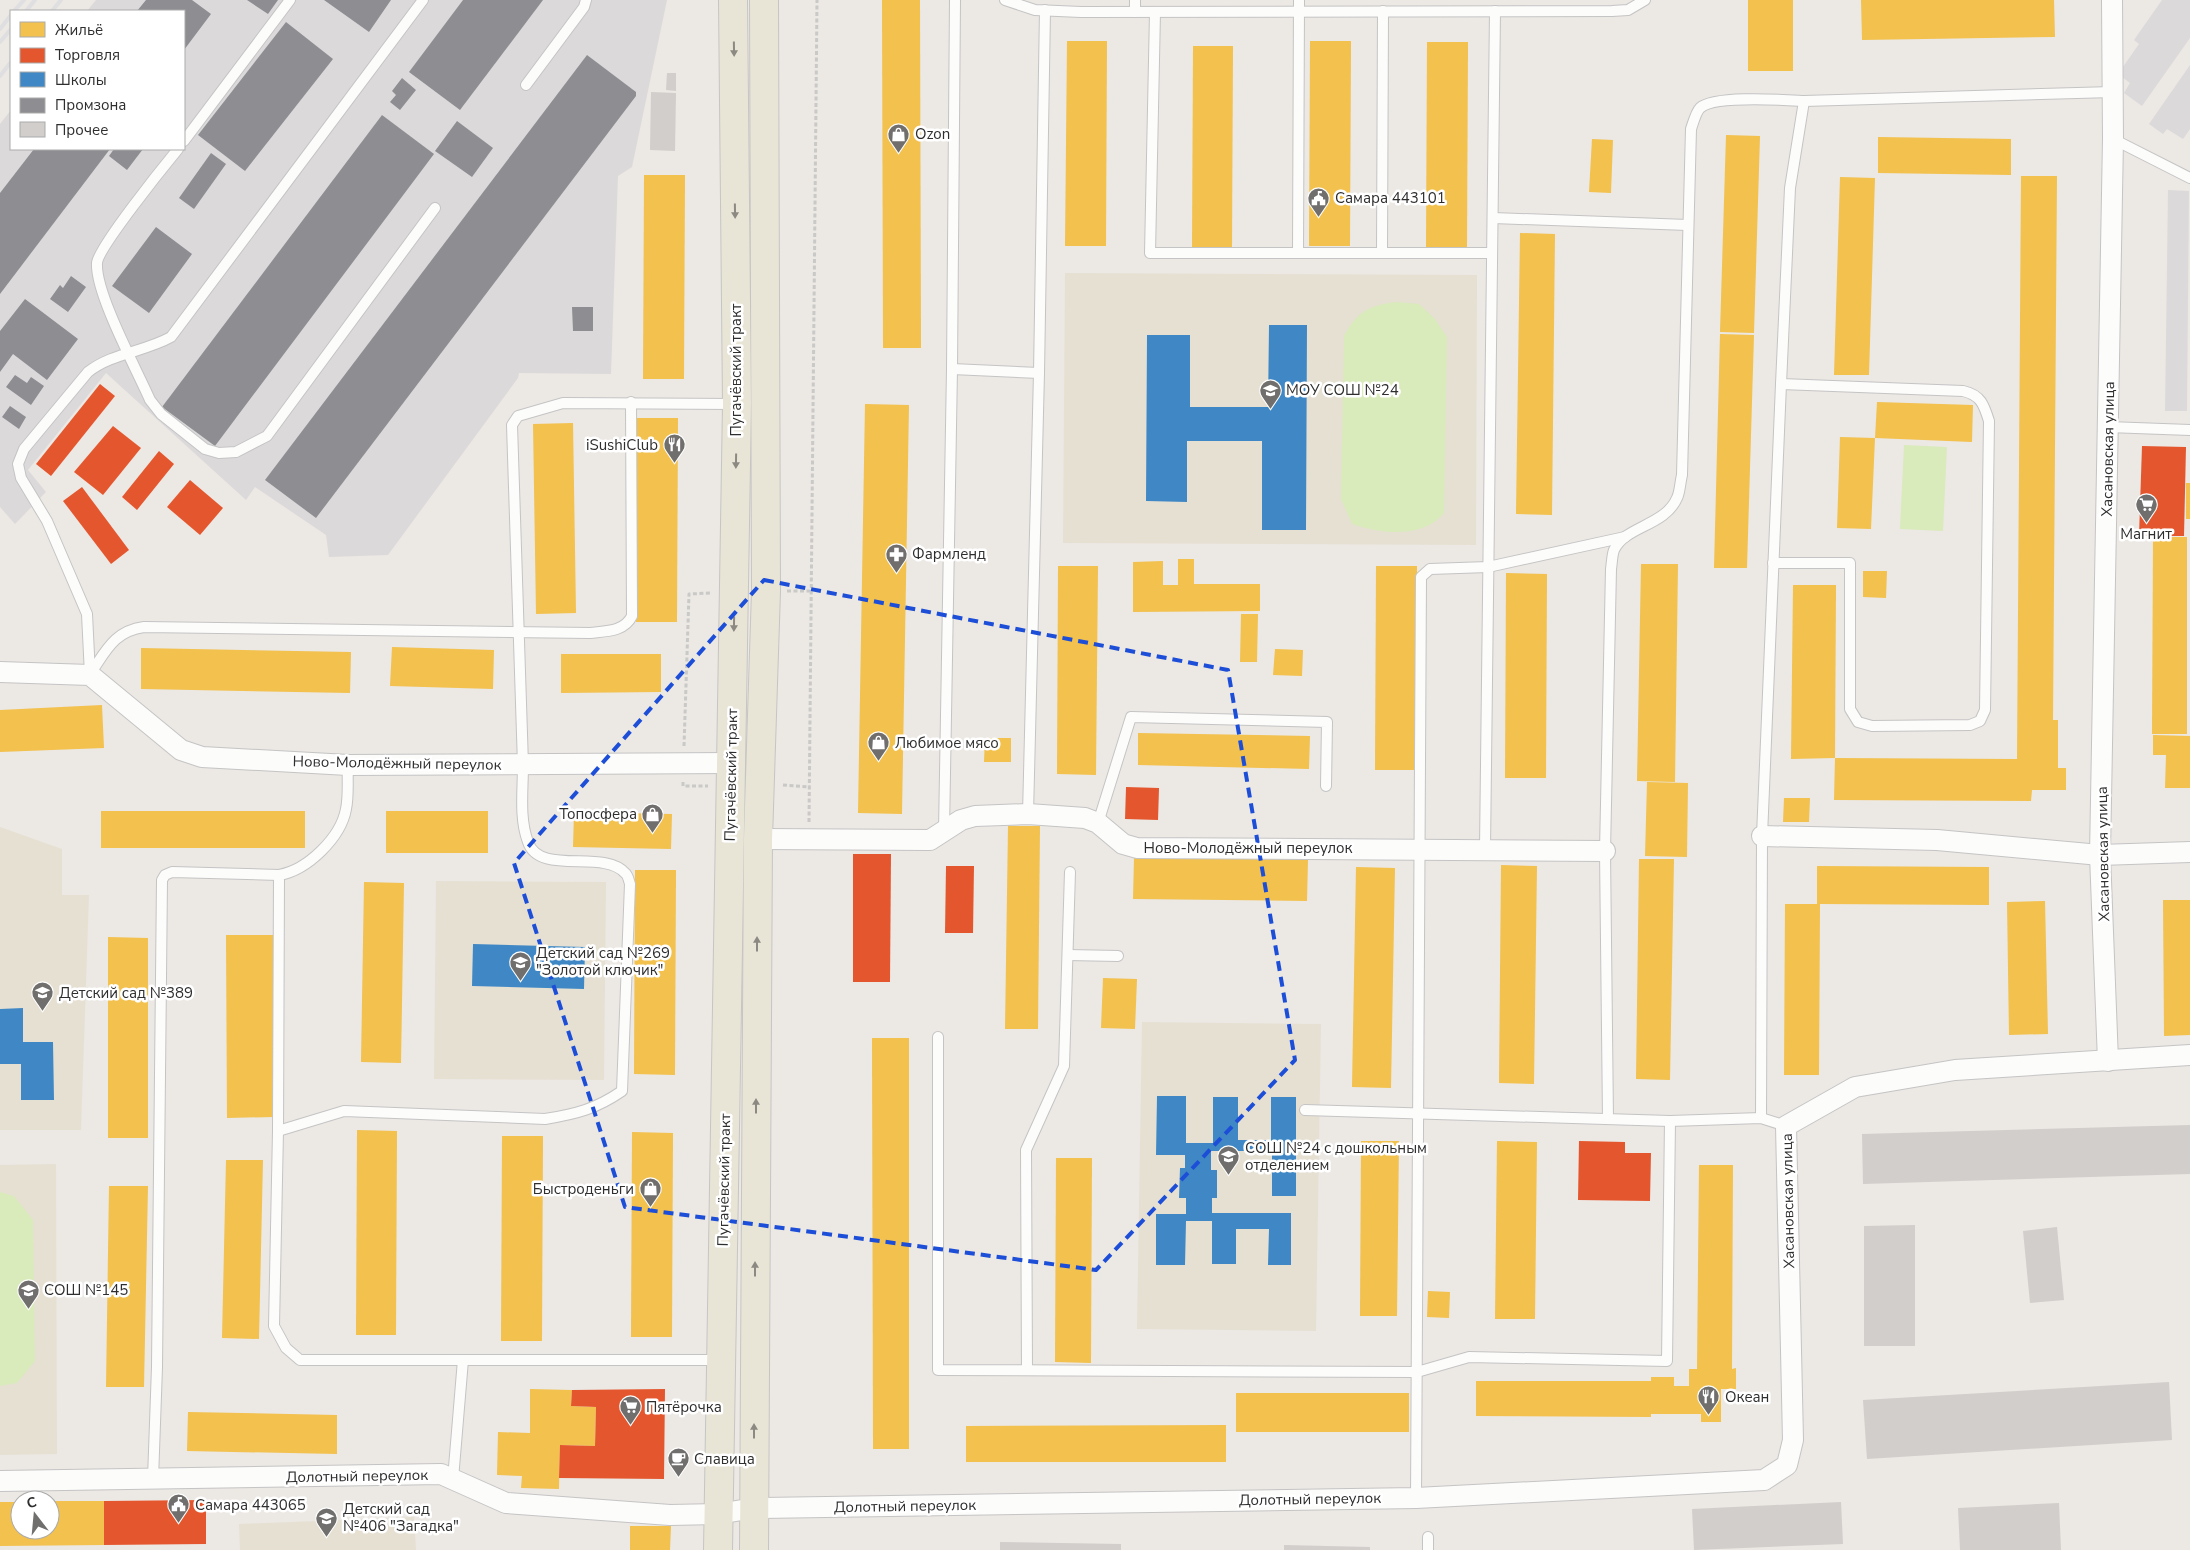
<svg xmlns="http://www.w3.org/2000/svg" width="2190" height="1550" font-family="'Nunito Sans',sans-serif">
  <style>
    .industrial { fill: #dcd9db }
    .education { fill: #e6e0d3 }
    .pitch { fill: #d9eabb }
    .homes { fill: #f2c14e }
    .shops { fill: #e4572e }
    .schools { fill: #3f88c5 }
    .industry { fill: #8d8d92 }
    .building { fill: #d1cecb }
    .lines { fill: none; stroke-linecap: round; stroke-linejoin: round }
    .lane-casing { stroke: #c5c4c5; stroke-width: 12 }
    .street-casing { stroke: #c5c4c5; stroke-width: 22 }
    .primary-casing { stroke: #c6c5c4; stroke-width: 30 }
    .path { stroke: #c9c9c8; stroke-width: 3; stroke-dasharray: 4 2.5; stroke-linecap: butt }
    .lane { stroke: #fcfcfb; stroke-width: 10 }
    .street { stroke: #fcfcfb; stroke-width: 20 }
    .primary { stroke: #e8e4d6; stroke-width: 28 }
    .rail { stroke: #dfdfe1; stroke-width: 4 }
    .oneway { fill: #8b8982 }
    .marked { fill: none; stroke: #1d4ed8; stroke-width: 4; stroke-dasharray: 10 6; stroke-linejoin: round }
    .labels { text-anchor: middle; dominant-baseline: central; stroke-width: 5; stroke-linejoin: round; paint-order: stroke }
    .poi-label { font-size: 15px; fill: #2e2e2e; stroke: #fff; text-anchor: start }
    .street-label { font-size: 15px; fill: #2e2e2e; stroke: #fff }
  </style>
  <rect width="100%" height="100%" fill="#ece8e4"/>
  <g class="industrial">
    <path d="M96,0h571l-35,167 -14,9 -7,198 -92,-1 -1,5 -130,177 -59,2 -3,-22 -71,-48 -9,13 -140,-127 -78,97 18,22 -31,32 -15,-17v-383l11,-14v39h173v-138h-97z"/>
    <path d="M2162,0h28v38l-48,68 -18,-13 6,-10 -12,-9 21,-30 -5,-4z"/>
    <path d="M2190,65v64l-7,10 -16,-10 -4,5 -14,-10z"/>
    <path d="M2168,190l21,1 -2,220h-22z"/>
  </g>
  <g class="education">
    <path d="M1065,273l412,2 -1,270 -413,-2z"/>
    <path d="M0,827l62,22v46h27l-8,235h-81z"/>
    <path d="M436,881l170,1 -2,198 -170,-1z"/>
    <path d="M1142,1022l179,2 -5,307 -179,-2z"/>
    <path d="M56,1164l1,290 -57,1v-290z"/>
    <path d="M414,1517l2,33h-176l-1,-26z"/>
  </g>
  <g class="pitch">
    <path d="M1397,302l22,2 16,15 12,18 -3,176c-21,26 -63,21 -92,11l-11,-25 3,-163c13,-25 26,-31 53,-34z"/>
    <path d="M1904,445l43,2 -4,84 -43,-2z"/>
    <path d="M0,1192l14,4 19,24 2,141 -18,22 -17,3z"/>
  </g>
  <g class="homes">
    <path d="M882,0h38l1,348h-38z"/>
    <rect x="1748" y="0" width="45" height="71"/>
    <path d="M1861,0h193l1,37 -193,3z"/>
    <path d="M1067,41h40l-1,205h-41z"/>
    <path d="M1310,41h41l-1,205h-41z"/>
    <path d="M1427,42h41l-1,205h-41z"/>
    <path d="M1193,46h40l-1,204h-40z"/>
    <path d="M1726,135l34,1 -6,197 -34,-1z"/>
    <path d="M1878,137l133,2v36l-133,-2z"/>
    <path d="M1592,139l21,1 -2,53 -22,-1z"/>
    <path d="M644,175h41l-1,204h-41z"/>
    <path d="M2021,176h36l-4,544h5v48h8v22h-34l-1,11 -197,-1 1,-42 182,1z"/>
    <path d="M1840,177l35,1 -6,197h-35z"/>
    <path d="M1520,233l35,1 -3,281 -36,-1z"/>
    <path d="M1720,334l34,1 -7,233h-33z"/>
    <path d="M1877,402l96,3 -1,37 -97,-4z"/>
    <path d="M865,404l44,1 -7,409 -44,-1z"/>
    <path d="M637,418h41l-1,204h-41z"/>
    <path d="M573,423l3,190 -40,1 -3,-190z"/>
    <path d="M1840,437l35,1 -4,91 -34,-1z"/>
    <rect x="2186" y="483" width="4" height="36"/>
    <path d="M2153,537h34v197h-35z"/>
    <path d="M1178,559h16v25h66v27l-127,1v-50l30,-1v24h15z"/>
    <path d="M1641,564h37l-3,218 -38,-1z"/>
    <path d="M1058,566h40l-2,209 -39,-1z"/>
    <path d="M1376,566h41l-1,204h-41z"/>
    <path d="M1863,571h24l-1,27 -23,-1z"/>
    <path d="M1506,573l41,1 -1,204h-41z"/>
    <path d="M1793,585h43l-1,173 -44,1z"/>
    <path d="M1241,614h17l-1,48h-17z"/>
    <path d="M392,647l102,3 -1,39 -103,-3z"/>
    <path d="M141,648l210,4 -1,41 -209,-4z"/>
    <path d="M1275,649l28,1 -1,26 -29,-1z"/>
    <path d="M561,654h100v38l-100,1z"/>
    <path d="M102,705l2,43 -104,4v-42z"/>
    <path d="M1138,733l172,3 -1,33 -171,-4z"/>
    <path d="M2153,735l37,1v52h-25l1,-33h-13z"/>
    <path d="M985,738h26v24h-27z"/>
    <path d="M1647,782l41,1 -1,74 -42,-1z"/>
    <path d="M1784,798h26l-1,24h-26z"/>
    <rect x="101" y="811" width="204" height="37"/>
    <rect x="386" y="811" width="102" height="42"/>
    <path d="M574,812l98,2 -1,35 -98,-2z"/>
    <path d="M1008,826h32l-2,203h-33z"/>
    <path d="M1134,857l174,3 -1,41 -174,-2z"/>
    <path d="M1639,859h35l-4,221 -34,-1z"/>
    <path d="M1501,865l36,1 -3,218 -35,-1z"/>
    <path d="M1817,866l172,1v38l-169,-1 -1,171h-35l1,-171h32z"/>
    <path d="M1356,867l39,1 -4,220 -39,-1z"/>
    <path d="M635,870h41l-1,205 -41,-1z"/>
    <path d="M364,882l40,1 -3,180 -40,-1z"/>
    <path d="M2163,900h27v135l-26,1z"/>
    <path d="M2045,901l3,133 -39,1 -2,-133z"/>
    <path d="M226,935h47v182l-46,1z"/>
    <path d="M108,937l40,1v200h-40z"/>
    <path d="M1103,978l34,1 -2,50 -34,-1z"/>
    <path d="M872,1038h37v411h-36z"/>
    <path d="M357,1130l40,1 -1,204h-40z"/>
    <path d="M632,1132l41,1 -1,204h-41z"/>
    <path d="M502,1136h41l-1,205h-41z"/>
    <path d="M1361,1141h38l-2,175h-37z"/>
    <path d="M1497,1141l40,1 -2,177h-40z"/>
    <path d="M1056,1158h36l-1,205 -36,-1z"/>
    <path d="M226,1160h37l-4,179 -37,-1z"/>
    <path d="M1699,1165h34l-1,204 4,-1v21h-15v33h-20v-8h-50v3l-175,-1v-35h175v-4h23v9h15v-17h8z"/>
    <path d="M109,1186h39l-4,201h-38z"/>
    <path d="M1428,1291l22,1 -1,26 -22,-1z"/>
    <path d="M530,1389l42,1 -1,16 25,1 -1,39 -35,-1 -1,44 -38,-1 1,-12 -25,-1 1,-43 32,1z"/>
    <rect x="1236" y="1393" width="173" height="39"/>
    <path d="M188,1412l149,3v39l-150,-3z"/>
    <path d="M1226,1425v37h-260v-36z"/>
    <path d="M50,1501h54v44l-104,1v-44h20v28h30z"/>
    <path d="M630,1526h41l-1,24h-40z"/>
  </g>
  <g class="shops">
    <path d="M100,384l15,12 -64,80 -15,-12z"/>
    <path d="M113,426l28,22 -38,47 -29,-23z"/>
    <path d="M2142,446l44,1 -2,89h-45z"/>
    <path d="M159,451l15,13 -37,46 -15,-13z"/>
    <path d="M190,480l33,28 -23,27 -33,-28z"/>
    <path d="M82,487l47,63 -18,14 -48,-63z"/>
    <path d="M1126,787l33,1 -1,32 -33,-1z"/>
    <path d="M853,854h38l-1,128h-37z"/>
    <path d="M946,866h28l-1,67h-28z"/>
    <path d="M1579,1141l46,1v11h26l-1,48 -72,-1z"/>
    <path d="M665,1389l-1,90 -105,-1 1,-33 35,1 1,-39 -25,-1 1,-16z"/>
    <path d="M206,1500v44l-102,1v-44z"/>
  </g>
  <g class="schools">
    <path d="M1269,325h38l-1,205h-44v-89h-75v61l-41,-1 1,-166h43v72h78z"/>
    <path d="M473,944l112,3 -1,42 -112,-3z"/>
    <path d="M23,1008v34h30l1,58h-33v-36h-21v-55z"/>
    <path d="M1157,1096h29v47h27v-46h25v43h33v-43h25v99h-24v-45h-61v19h6v28h-5v15h79v52h-23l1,-36h-33v35h-24v-43h-26l-1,44h-29v-51h30v-16h-7l1,-30h5v-13h-29z"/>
  </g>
  <g class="industry">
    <path d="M146,0h46l19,14 -27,36v-39h-47z"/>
    <path d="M247,0h31l-10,14z"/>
    <path d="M324,0h67l-22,32z"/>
    <path d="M463,0h80l-83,110 -51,-38z"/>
    <path d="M286,22l47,37 -88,112 -47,-36z"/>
    <path d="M587,55l49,37v4l-320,422 -51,-38z"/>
    <path d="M402,78l14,12 -16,20 -10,-8 6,-7 -4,-4z"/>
    <path d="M382,115l52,39 -219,292 -53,-39z"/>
    <path d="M457,121l36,27 -21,29 -37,-26z"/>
    <path d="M34,149h76l-110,145v-101z"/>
    <path d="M114,149h29l-16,21 -18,-14z"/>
    <path d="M211,153l15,11 -32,45 -15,-11z"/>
    <path d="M156,227l36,27 -43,59 -37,-27z"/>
    <path d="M71,276l15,11 -18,25 -18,-13 10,-14 3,3z"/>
    <path d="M25,299l53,40 -31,41 -34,-26 -13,18v-41z"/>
    <path d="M572,307h21v24h-20z"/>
    <path d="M15,375l12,8 4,-6 13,9 -13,19 -25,-18z"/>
    <path d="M10,406l16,11 -7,12 -17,-12z"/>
  </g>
  <g class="building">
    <path d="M667,73h9v18l-10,-1z"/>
    <path d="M651,92l25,1 -1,58 -25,-1z"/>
    <path d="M2190,1125v49l-327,10 -1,-50z"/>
    <path d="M1915,1225v121h-51v-120z"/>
    <path d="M2057,1227l7,73 -34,3 -7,-72z"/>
    <path d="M2169,1382l3,58 -305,19 -4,-59z"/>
    <path d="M1841,1502l2,42 -149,6 -2,-41z"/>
    <path d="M2059,1503l2,47h-101l-2,-42z"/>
    <path d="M1000,1542l121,2v6h-121z"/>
    <path d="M1284,1545l86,2v3h-86z"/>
  </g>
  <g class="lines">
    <defs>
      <g id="lane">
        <path d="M1005,0l30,10 46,2 531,-1 16,-1 17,-10"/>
        <path d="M1135,12v-12"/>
        <path d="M1155,12l-5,241h342"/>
        <path d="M526,85l58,-78 2,-7"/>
        <path d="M2113,139l77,39"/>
        <path d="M184,141l106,-141"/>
        <path d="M178,149c-14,17 -80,99 -81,114 -2,30 40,107 53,137l11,14 44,35 14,4 17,-1 31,-16 168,-228"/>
        <path d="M1493,218l195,7"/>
        <path d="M1298,253l1,-253"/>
        <path d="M1382,253l1,-242"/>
        <path d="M952,369l87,4"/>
        <path d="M2108,427l82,3"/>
        <path d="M1773,563h77v146l8,13 14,4 98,-1 10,-4 5,-11 4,-289c-5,-16 -8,-26 -26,-30l-182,-7"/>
        <path d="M90,674c16,-23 24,-43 54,-47l446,6c16,-2 34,-1 42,-17l-1,-214"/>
        <path d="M90,675l-3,-61 -40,-93 -26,-43 -3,-14 6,-15 64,-77c24,-19 56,-20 83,-35l252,-337"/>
        <path d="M348,765c-1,14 1,30 -2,44 -5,28 -38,61 -67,66l-1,256 -4,195 12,22 14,12h421"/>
        <path d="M1028,814l11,-441 6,-363"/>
        <path d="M1098,823l33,-106 196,5 -1,64"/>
        <path d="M944,831l8,-462 3,-369"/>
        <path d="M1485,849l10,-838"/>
        <path d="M1068,955l50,1"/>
        <path d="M938,1037v333l479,2 52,-15 198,4 3,-240"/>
        <path d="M1305,1110l365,11 91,-3 25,8"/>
        <path d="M1761,1118l1,-282 19,-452 9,-196 14,-87"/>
        <path d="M1608,1119l-3,-268 6,-282c1,-6 1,-14 3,-19 11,-24 51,-24 63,-52 3,-6 3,-15 5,-23l9,-346c2,-6 5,-17 9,-21 14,-13 84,-8 104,-7l309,-9"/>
        <path d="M278,1131l66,-20 201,8c31,-5 51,-10 77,-28l8,-207c-1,-3 -2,-9 -5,-11 -21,-24 -86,3 -97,-31 -9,-24 -5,-52 -5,-77l-11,-340 6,-9 45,-13 173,1"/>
        <path d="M1027,1370l-1,-220 38,-84 6,-194"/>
        <path d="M153,1479l4,-112 5,-487 3,-5 7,-3 107,3"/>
        <path d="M453,1479l10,-119"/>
        <path d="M1416,1498l5,-921 9,-8 58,-2 137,-30"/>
        <path d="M1428,1537v13"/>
      </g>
      <g id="street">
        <path d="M0,672l90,3 91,75 21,7 146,8 384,-2"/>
        <path d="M1762,836l175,4 163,15 90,-3"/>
        <path d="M758,839l172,1 31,-20 14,-4 53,-2 57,4 13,5 25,21 14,4 468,3"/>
        <path d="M2108,1061l-8,-206 13,-716 -1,-139"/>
        <path d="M0,1481l441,-7 65,29 164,12 48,-1 36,-6 662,-10 348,-18 23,-15 6,-25 -7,-314 69,-39 100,-17 235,-15"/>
      </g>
      <g id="primary">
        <path d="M718,1550l19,-1146 -4,-404"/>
        <path d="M754,1550l4,-711 8,-248 -2,-591"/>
      </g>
    </defs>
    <use href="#lane" class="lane-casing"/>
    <use href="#street" class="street-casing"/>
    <use href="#primary" class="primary-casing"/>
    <g class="path">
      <path d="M787,591h24"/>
      <path d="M684,746l5,-152 22,-1"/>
      <path d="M683,782v4h25"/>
      <path d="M783,785l27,2"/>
      <path d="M809,822l8,-822"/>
    </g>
    <use href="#lane" class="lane"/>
    <use href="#street" class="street"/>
    <use href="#primary" class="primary"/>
    <g class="rail">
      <path d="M14,11l10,-11"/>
      <path d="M26,11l9,-11"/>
      <path d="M52,11l9,-11"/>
      <path d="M0,29l11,-14"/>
      <path d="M0,42l11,-13"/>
      <path d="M0,76l11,-14"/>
    </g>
  </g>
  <defs><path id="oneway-solid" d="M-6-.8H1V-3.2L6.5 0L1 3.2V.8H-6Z" transform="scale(1.25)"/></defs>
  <g class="oneway">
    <use href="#oneway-solid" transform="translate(734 49) rotate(89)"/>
    <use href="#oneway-solid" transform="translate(735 211) rotate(89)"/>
    <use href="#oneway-solid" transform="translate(736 461) rotate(91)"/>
    <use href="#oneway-solid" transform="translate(734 624) rotate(91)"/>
    <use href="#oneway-solid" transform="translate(757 944) rotate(-90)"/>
    <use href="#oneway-solid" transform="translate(756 1106) rotate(-90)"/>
    <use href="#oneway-solid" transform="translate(755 1269) rotate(-90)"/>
    <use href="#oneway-solid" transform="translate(754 1431) rotate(-90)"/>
  </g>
  <path class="marked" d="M764,580l464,90 67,390 -199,210 -471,-63 -111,-344z"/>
  <defs>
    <symbol id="shop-pin" viewBox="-11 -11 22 30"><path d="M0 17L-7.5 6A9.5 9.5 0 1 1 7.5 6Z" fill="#706f6e" stroke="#fff"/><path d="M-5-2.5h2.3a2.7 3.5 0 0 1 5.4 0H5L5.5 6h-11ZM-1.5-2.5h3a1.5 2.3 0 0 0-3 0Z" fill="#fff"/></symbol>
    <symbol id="civic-pin" viewBox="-11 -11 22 30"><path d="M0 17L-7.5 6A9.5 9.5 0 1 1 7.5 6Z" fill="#706f6e" stroke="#fff"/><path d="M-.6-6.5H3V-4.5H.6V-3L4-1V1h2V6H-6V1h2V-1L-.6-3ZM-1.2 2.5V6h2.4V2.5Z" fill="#fff"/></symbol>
    <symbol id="school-pin" viewBox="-11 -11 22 30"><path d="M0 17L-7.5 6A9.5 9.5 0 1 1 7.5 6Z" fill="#706f6e" stroke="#fff"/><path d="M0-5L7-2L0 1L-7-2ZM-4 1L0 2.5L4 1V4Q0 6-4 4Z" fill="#fff"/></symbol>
    <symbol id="restaurant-pin" viewBox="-11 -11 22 30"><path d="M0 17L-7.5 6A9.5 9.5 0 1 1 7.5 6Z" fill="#706f6e" stroke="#fff"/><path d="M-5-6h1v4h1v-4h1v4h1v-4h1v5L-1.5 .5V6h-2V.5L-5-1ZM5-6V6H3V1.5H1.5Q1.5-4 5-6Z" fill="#fff"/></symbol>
    <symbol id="supermarket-pin" viewBox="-11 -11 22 30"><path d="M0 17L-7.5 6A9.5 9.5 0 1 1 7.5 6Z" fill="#706f6e" stroke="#fff"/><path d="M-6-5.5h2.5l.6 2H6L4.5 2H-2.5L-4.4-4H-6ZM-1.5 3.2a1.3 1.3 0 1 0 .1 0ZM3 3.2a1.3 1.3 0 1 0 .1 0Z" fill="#fff"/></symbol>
    <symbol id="pharmacy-pin" viewBox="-11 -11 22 30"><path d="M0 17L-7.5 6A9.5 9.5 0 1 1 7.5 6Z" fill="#706f6e" stroke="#fff"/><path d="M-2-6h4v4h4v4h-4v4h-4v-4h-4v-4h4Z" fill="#fff"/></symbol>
    <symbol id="cafe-pin" viewBox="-11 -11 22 30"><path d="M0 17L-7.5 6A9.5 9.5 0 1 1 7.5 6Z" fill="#706f6e" stroke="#fff"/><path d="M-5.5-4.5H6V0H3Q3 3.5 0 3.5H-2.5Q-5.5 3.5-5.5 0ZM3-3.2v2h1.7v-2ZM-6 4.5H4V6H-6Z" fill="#fff"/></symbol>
  </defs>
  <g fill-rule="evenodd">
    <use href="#shop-pin" x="886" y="122" width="25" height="34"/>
    <use href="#civic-pin" x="1306" y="186" width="25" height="34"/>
    <use href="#school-pin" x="1258" y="378" width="25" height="34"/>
    <use href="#restaurant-pin" x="662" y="432" width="25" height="34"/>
    <use href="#supermarket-pin" x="2134" y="492" width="25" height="34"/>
    <use href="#pharmacy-pin" x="884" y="542" width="25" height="34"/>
    <use href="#shop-pin" x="866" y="730" width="25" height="34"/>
    <use href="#shop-pin" x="640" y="802" width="25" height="34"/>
    <use href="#school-pin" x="508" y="950" width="25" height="34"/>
    <use href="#school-pin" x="30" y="980" width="25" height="34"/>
    <use href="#school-pin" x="1216" y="1144" width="25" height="34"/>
    <use href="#shop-pin" x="638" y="1176" width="25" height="34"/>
    <use href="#school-pin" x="16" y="1278" width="25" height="34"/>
    <use href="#restaurant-pin" x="1696" y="1384" width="25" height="34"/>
    <use href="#supermarket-pin" x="618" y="1394" width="25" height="34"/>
    <use href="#cafe-pin" x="666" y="1446" width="25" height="34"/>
    <use href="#civic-pin" x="166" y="1492" width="25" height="34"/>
    <use href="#school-pin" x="314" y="1506" width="25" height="34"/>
  </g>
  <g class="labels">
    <g class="poi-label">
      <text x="915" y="134">Ozon</text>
      <text x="1335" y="198">Самара 443101</text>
      <text x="1286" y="390">МОУ СОШ №24</text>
      <text x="658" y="445" text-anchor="end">iSushiClub</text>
      <text x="2146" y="534" text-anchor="middle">Магнит</text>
      <text x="912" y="554">Фармленд</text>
      <text x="895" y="743">Любимое мясо</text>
      <text x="637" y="814" text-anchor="end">Топосфера</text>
      <text x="536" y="953">Детский сад №269<tspan x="536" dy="17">"Золотой ключик"</tspan></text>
      <text x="59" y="993">Детский сад №389</text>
      <text x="1245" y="1148">СОШ №24 с дошкольным<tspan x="1245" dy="17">отделением</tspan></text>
      <text x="634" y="1189" text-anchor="end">Быстроденьги</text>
      <text x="44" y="1290">СОШ №145</text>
      <text x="1725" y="1397">Океан</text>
      <text x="646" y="1407">Пятёрочка</text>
      <text x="694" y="1459">Славица</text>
      <text x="195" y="1505">Самара 443065</text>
      <text x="343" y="1509">Детский сад<tspan x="343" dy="17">№406 "Загадка"</tspan></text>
    </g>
    <g class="street-label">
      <text transform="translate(736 370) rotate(-90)">Пугачёвский тракт</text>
      <text transform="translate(2108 449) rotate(-89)">Хасановская улица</text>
      <text transform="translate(397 763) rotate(1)">Ново-Молодёжный переулок</text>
      <text transform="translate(731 775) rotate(-89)">Пугачёвский тракт</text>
      <text x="1248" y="848">Ново-Молодёжный переулок</text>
      <text transform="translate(2103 854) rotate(-91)">Хасановская улица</text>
      <text transform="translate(724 1180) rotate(-89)">Пугачёвский тракт</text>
      <text transform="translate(1788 1201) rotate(-91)">Хасановская улица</text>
      <text transform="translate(357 1476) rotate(-1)">Долотный переулок</text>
      <text transform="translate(1310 1499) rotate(-1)">Долотный переулок</text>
      <text transform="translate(905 1506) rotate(-1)">Долотный переулок</text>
    </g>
  </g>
  <rect x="10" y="10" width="175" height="140" fill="#ffffff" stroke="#ababab"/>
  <rect x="20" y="22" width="25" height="15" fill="#f2c14e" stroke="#ababab"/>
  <text x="55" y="35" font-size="15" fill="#2e2e2e">Жильё</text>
  <rect x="20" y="48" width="25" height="15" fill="#e4572e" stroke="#ababab"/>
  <text x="55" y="60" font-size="15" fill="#2e2e2e">Торговля</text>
  <rect x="20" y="72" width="25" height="15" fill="#3f88c5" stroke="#ababab"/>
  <text x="55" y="85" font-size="15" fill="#2e2e2e">Школы</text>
  <rect x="20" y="98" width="25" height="15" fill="#8d8d92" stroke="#ababab"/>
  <text x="55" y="110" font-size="15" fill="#2e2e2e">Промзона</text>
  <rect x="20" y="122" width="25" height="15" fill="#d1cecb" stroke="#ababab"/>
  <text x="55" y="135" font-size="15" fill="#2e2e2e">Прочее</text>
  <g transform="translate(35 1515) rotate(344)"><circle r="24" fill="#ffffff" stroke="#ababab"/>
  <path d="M0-4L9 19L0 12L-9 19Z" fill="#706f6e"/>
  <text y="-8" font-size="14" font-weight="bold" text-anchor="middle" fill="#2e2e2e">С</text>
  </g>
</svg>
